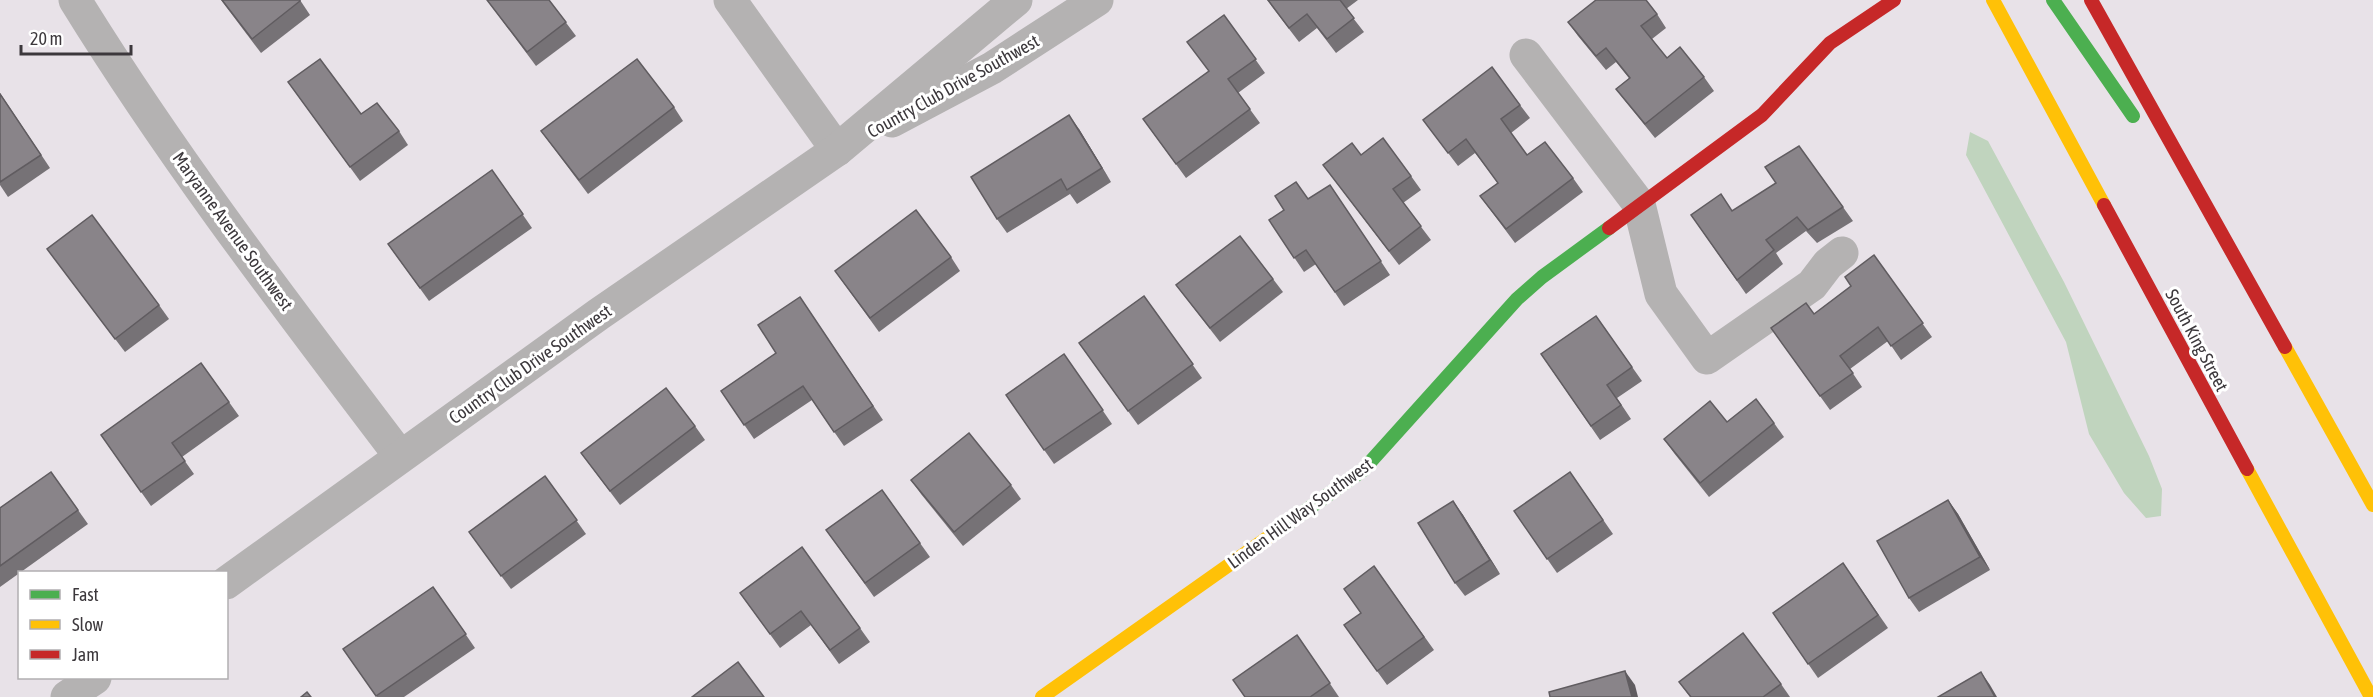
<svg xmlns="http://www.w3.org/2000/svg" width="2373" height="697" font-family="'Asap Condensed',sans-serif">
  <style>
    .green { fill: #c0d4be }
    .lines { fill: none; stroke-linecap: round; stroke-linejoin: round }
    .street { stroke: #b4b2b2; stroke-width: 33 }
    .fast { stroke: #4caf50; stroke-width: 14 }
    .slow { stroke: #ffc107; stroke-width: 14 }
    .jam { stroke: #c62828; stroke-width: 14 }
    .wall { fill: #767276 }
    .shaded-wall { fill: #605c60 }
    .building { fill: #898489; stroke: #605c60; stroke-width: 1.5 }
    .labels { text-anchor: middle; dominant-baseline: central; stroke-width: 6; stroke-linejoin: round; paint-order: stroke }
    .street-label { font-size: 18px; fill: #3c383c; stroke: #fff }
  </style>
  <rect width="100%" height="100%" fill="#e8e2e8"/>
  <path class="green" d="M1970,132l18,9 76,141 85,174 13,33 -1,27 -15,2 -22,-25 -35,-59 -23,-92 -100,-187z"/>
  <g class="lines">
    <g class="street">
      <path d="M75,0c98,159 212,307 325,456"/>
      <path d="M730,0l107,150"/>
      <path d="M1526,55l113,149 22,90 46,64 105,-73 16,-21 14,-11"/>
      <path d="M892,121l100,-53 105,-68"/>
      <path d="M226,583l373,-269 238,-164 179,-150"/>
      <path d="M67,697l28,-19"/>
    </g>
    <g class="fast">
      <path d="M2053,0l80,116"/>
      <path d="M1277,531l86,-61 154,-171 25,-22 67,-49"/>
    </g>
    <g class="slow">
      <path d="M1993,0l111,205"/>
      <path d="M2285,347l88,158"/>
      <path d="M2247,469l124,228"/>
      <path d="M1042,697l235,-166"/>
    </g>
    <g class="jam">
      <path d="M2091,0l194,347"/>
      <path d="M2104,205l143,264"/>
      <path d="M1609,228l153,-113 68,-72 64,-43"/>
    </g>
  </g>
  <g class="wall">
    <path d="M221,0h79l10,15 -49,38z"/>
    <path d="M487,0h62l27,36 -40,30z"/>
    <path d="M1267,0h91l-12,9 18,23 -28,21 -19,-25 -18,14z"/>
    <path d="M1657,14l9,14 -14,11 15,19 37,19 10,14 -59,47 -29,-36 -10,-13 13,-11 -13,-16 -10,8 -28,-34 -10,-14z"/>
    <path d="M1224,15l41,58 -27,20 22,30 -74,55 -43,-59 66,-48z"/>
    <path d="M288,82l111,49 9,14 -48,36z"/>
    <path d="M0,93l50,75 -42,29 -8,-12z"/>
    <path d="M1520,105l10,13 -19,15 16,22 46,23 10,14 -68,51 -35,-47 18,-13 -23,-30 -17,13 -35,-46z"/>
    <path d="M674,107l9,14 -95,73 -47,-63z"/>
    <path d="M1079,129l32,53 -34,22 -7,-10 -63,39 -10,-14z"/>
    <path d="M1799,146l54,75 -36,22 -11,-12 -30,22 7,11 -37,30 -55,-79 42,-4 43,-28z"/>
    <path d="M1361,155l50,21 10,14 -18,13 28,37 -32,25 -76,-100z"/>
    <path d="M492,170l40,58 -103,73 -41,-57z"/>
    <path d="M1330,185l60,90 -46,31 -28,-42 -12,8 -35,-52 39,-21z"/>
    <path d="M47,249l112,56 10,14 -44,33z"/>
    <path d="M1874,255l58,82 -31,23 -13,-19 -38,28 12,18 -32,23 -59,-82 43,-14 37,-28z"/>
    <path d="M951,257l9,14 -81,61 -44,-61z"/>
    <path d="M1273,279l10,13 -63,50 -44,-57z"/>
    <path d="M1144,296l58,82 -64,47 -59,-82z"/>
    <path d="M800,297l83,123 -39,26 -32,-46 -58,39 -33,-48 55,-38z"/>
    <path d="M1596,316l46,65 -25,17 14,21 -31,21 -59,-86z"/>
    <path d="M1064,354l48,70 -58,40 -48,-69z"/>
    <path d="M201,363l38,53 -57,41 12,17 -43,32 -50,-71z"/>
    <path d="M1727,422l47,1 10,14 -75,60 -35,-44 -10,-14z"/>
    <path d="M695,426l10,14 -85,65 -39,-52z"/>
    <path d="M51,472l37,52 -88,63v-79z"/>
    <path d="M1570,472l43,62 -56,39 -43,-62z"/>
    <path d="M545,476l41,58 -75,55 -42,-57z"/>
    <path d="M911,480l100,5 10,14 -58,47 -42,-52z"/>
    <path d="M882,490l48,67 -56,40 -48,-67z"/>
    <path d="M1948,500l10,14 32,56 -71,42 -10,-14z"/>
    <path d="M1453,501l10,14 37,59 -35,22 -10,-13z"/>
    <path d="M802,547l68,95 -31,22 -28,-39 -31,23 -40,-55z"/>
    <path d="M1843,563l45,65 -70,50 -45,-65z"/>
    <path d="M1374,566l60,84 -47,35 -43,-60 17,-12z"/>
    <path d="M433,587l42,61 -71,49h-27l-34,-48z"/>
    <path d="M1297,635l42,62h-94z"/>
    <path d="M1679,682l102,2 9,13h-100z"/>
  </g>
  <g class="shaded-wall">
    <path d="M1069,115l10,14 32,53 -9,-14z"/>
    <path d="M1948,500l10,14 32,56 -10,-13z"/>
    <path d="M1453,501l10,14 37,59 -10,-14z"/>
    <path d="M1625,671l10,14 3,12h-6z"/>
    <path d="M1981,672l9,13 7,12h-2z"/>
  </g>
  <g class="building">
    <path d="M222,0h78v1l-48,38z"/>
    <path d="M487,0h62l17,22 -39,30z"/>
    <path d="M1268,0h72l14,18 -27,21 -20,-25 -18,14z"/>
    <path d="M1596,0h50l11,14 -16,12 26,32 13,-11 24,30 -59,47 -29,-35 14,-11 -24,-30 -10,8 -28,-34z"/>
    <path d="M1224,15l32,44 -28,20 22,30 -74,55 -33,-45 66,-48 -22,-29z"/>
    <path d="M320,59l41,55 16,-11 22,28 -49,36 -62,-85z"/>
    <path d="M637,59l37,48 -95,73 -38,-49z"/>
    <path d="M1492,67l28,38 -19,14 26,36 18,-13 28,36 -67,51 -26,-33 18,-13 -32,-44 -18,14 -25,-33z"/>
    <path d="M0,94l41,61 -41,27z"/>
    <path d="M1069,115l33,53 -35,22 -6,-11 -64,40 -26,-42z"/>
    <path d="M1383,138l28,38 -18,13 28,37 -32,25 -66,-86 29,-22 9,12z"/>
    <path d="M1799,146l44,61 -35,23 -11,-13 -31,23 8,10 -37,30 -46,-65 30,-21 11,17 44,-28 -11,-16z"/>
    <path d="M492,170l31,44 -103,74 -32,-44z"/>
    <path d="M1296,182l12,17 22,-14 51,76 -46,31 -29,-42 -12,8 -25,-38 15,-10 -9,-14z"/>
    <path d="M916,210l35,47 -81,61 -35,-47z"/>
    <path d="M92,215l67,90 -44,34 -68,-90z"/>
    <path d="M1240,236l33,43 -63,49 -34,-43z"/>
    <path d="M1874,255l49,68 -32,23 -13,-19 -38,29 13,17 -33,23 -49,-68 35,-25 8,11 37,-28 -6,-9z"/>
    <path d="M1144,296l49,68 -65,47 -49,-68z"/>
    <path d="M800,297l73,109 -39,26 -31,-46 -59,39 -23,-34 55,-38 -18,-28z"/>
    <path d="M1596,316l36,51 -25,18 14,20 -30,21 -50,-72z"/>
    <path d="M1064,354l39,56 -59,40 -38,-55z"/>
    <path d="M201,363l28,39 -57,41 13,18 -44,31 -40,-57z"/>
    <path d="M666,388l29,38 -85,65 -29,-38z"/>
    <path d="M1756,399l18,24 -74,60 -36,-44 46,-38 17,21z"/>
    <path d="M969,433l42,52 -57,47 -43,-52z"/>
    <path d="M51,472l27,38 -78,56v-58z"/>
    <path d="M1570,472l33,48 -56,39 -33,-48z"/>
    <path d="M545,476l32,44 -76,56 -32,-44z"/>
    <path d="M882,490l38,53 -55,40 -39,-53z"/>
    <path d="M1948,500l32,57 -71,41 -32,-57z"/>
    <path d="M1453,501l37,59 -35,23 -37,-60z"/>
    <path d="M802,547l58,81 -30,22 -29,-39 -31,23 -30,-41z"/>
    <path d="M1843,563l35,52 -70,49 -35,-51z"/>
    <path d="M1374,566l50,71 -47,34 -33,-46 17,-12 -17,-24z"/>
    <path d="M433,587l33,47 -90,62 -33,-47z"/>
    <path d="M1743,633l38,51 -18,13h-72l-12,-15z"/>
    <path d="M1297,635l33,48 -20,14h-65l-12,-17z"/>
    <path d="M738,662l26,35h-72z"/>
    <path d="M1625,671l7,26h-82l-1,-5z"/>
    <path d="M1981,672l14,25h-57z"/>
    <path d="M307,692l4,5h-10z"/>
  </g>
  <g class="labels">
    <g class="street-label">
      <text transform="translate(953 86) rotate(-29)">Country Club Drive Southwest</text>
      <text transform="translate(233 231) rotate(54)">Maryanne Avenue Southwest</text>
      <text transform="translate(2197 340) rotate(62)">South King Street</text>
      <text transform="translate(530 364) rotate(-35)">Country Club Drive Southwest</text>
      <text transform="translate(1300 513) rotate(-36)">Linden Hill Way Southwest</text>
    </g>
  </g>
  <rect x="18" y="571" width="210" height="108" fill="#ffffff" stroke="#b1afb1" stroke-width="1.5"/>
  <rect x="30" y="590" width="30" height="9" fill="#4caf50" stroke="#b1afb1" stroke-width="1.5"/>
  <text x="72" y="601" font-size="18" fill="#3c383c">Fast</text>
  <rect x="30" y="620" width="30" height="9" fill="#ffc107" stroke="#b1afb1" stroke-width="1.5"/>
  <text x="72" y="631" font-size="18" fill="#3c383c">Slow</text>
  <rect x="30" y="650" width="30" height="9" fill="#c62828" stroke="#b1afb1" stroke-width="1.5"/>
  <text x="72" y="661" font-size="18" fill="#3c383c">Jam</text>
  <path d="M21 45v9h110v-9" fill="none" stroke="#3c383c" stroke-width="3"/>
  <text x="30" y="45" font-size="18" fill="#3c383c" stroke="#ffffff" stroke-width="4.5" paint-order="stroke">20 m</text>
</svg>
